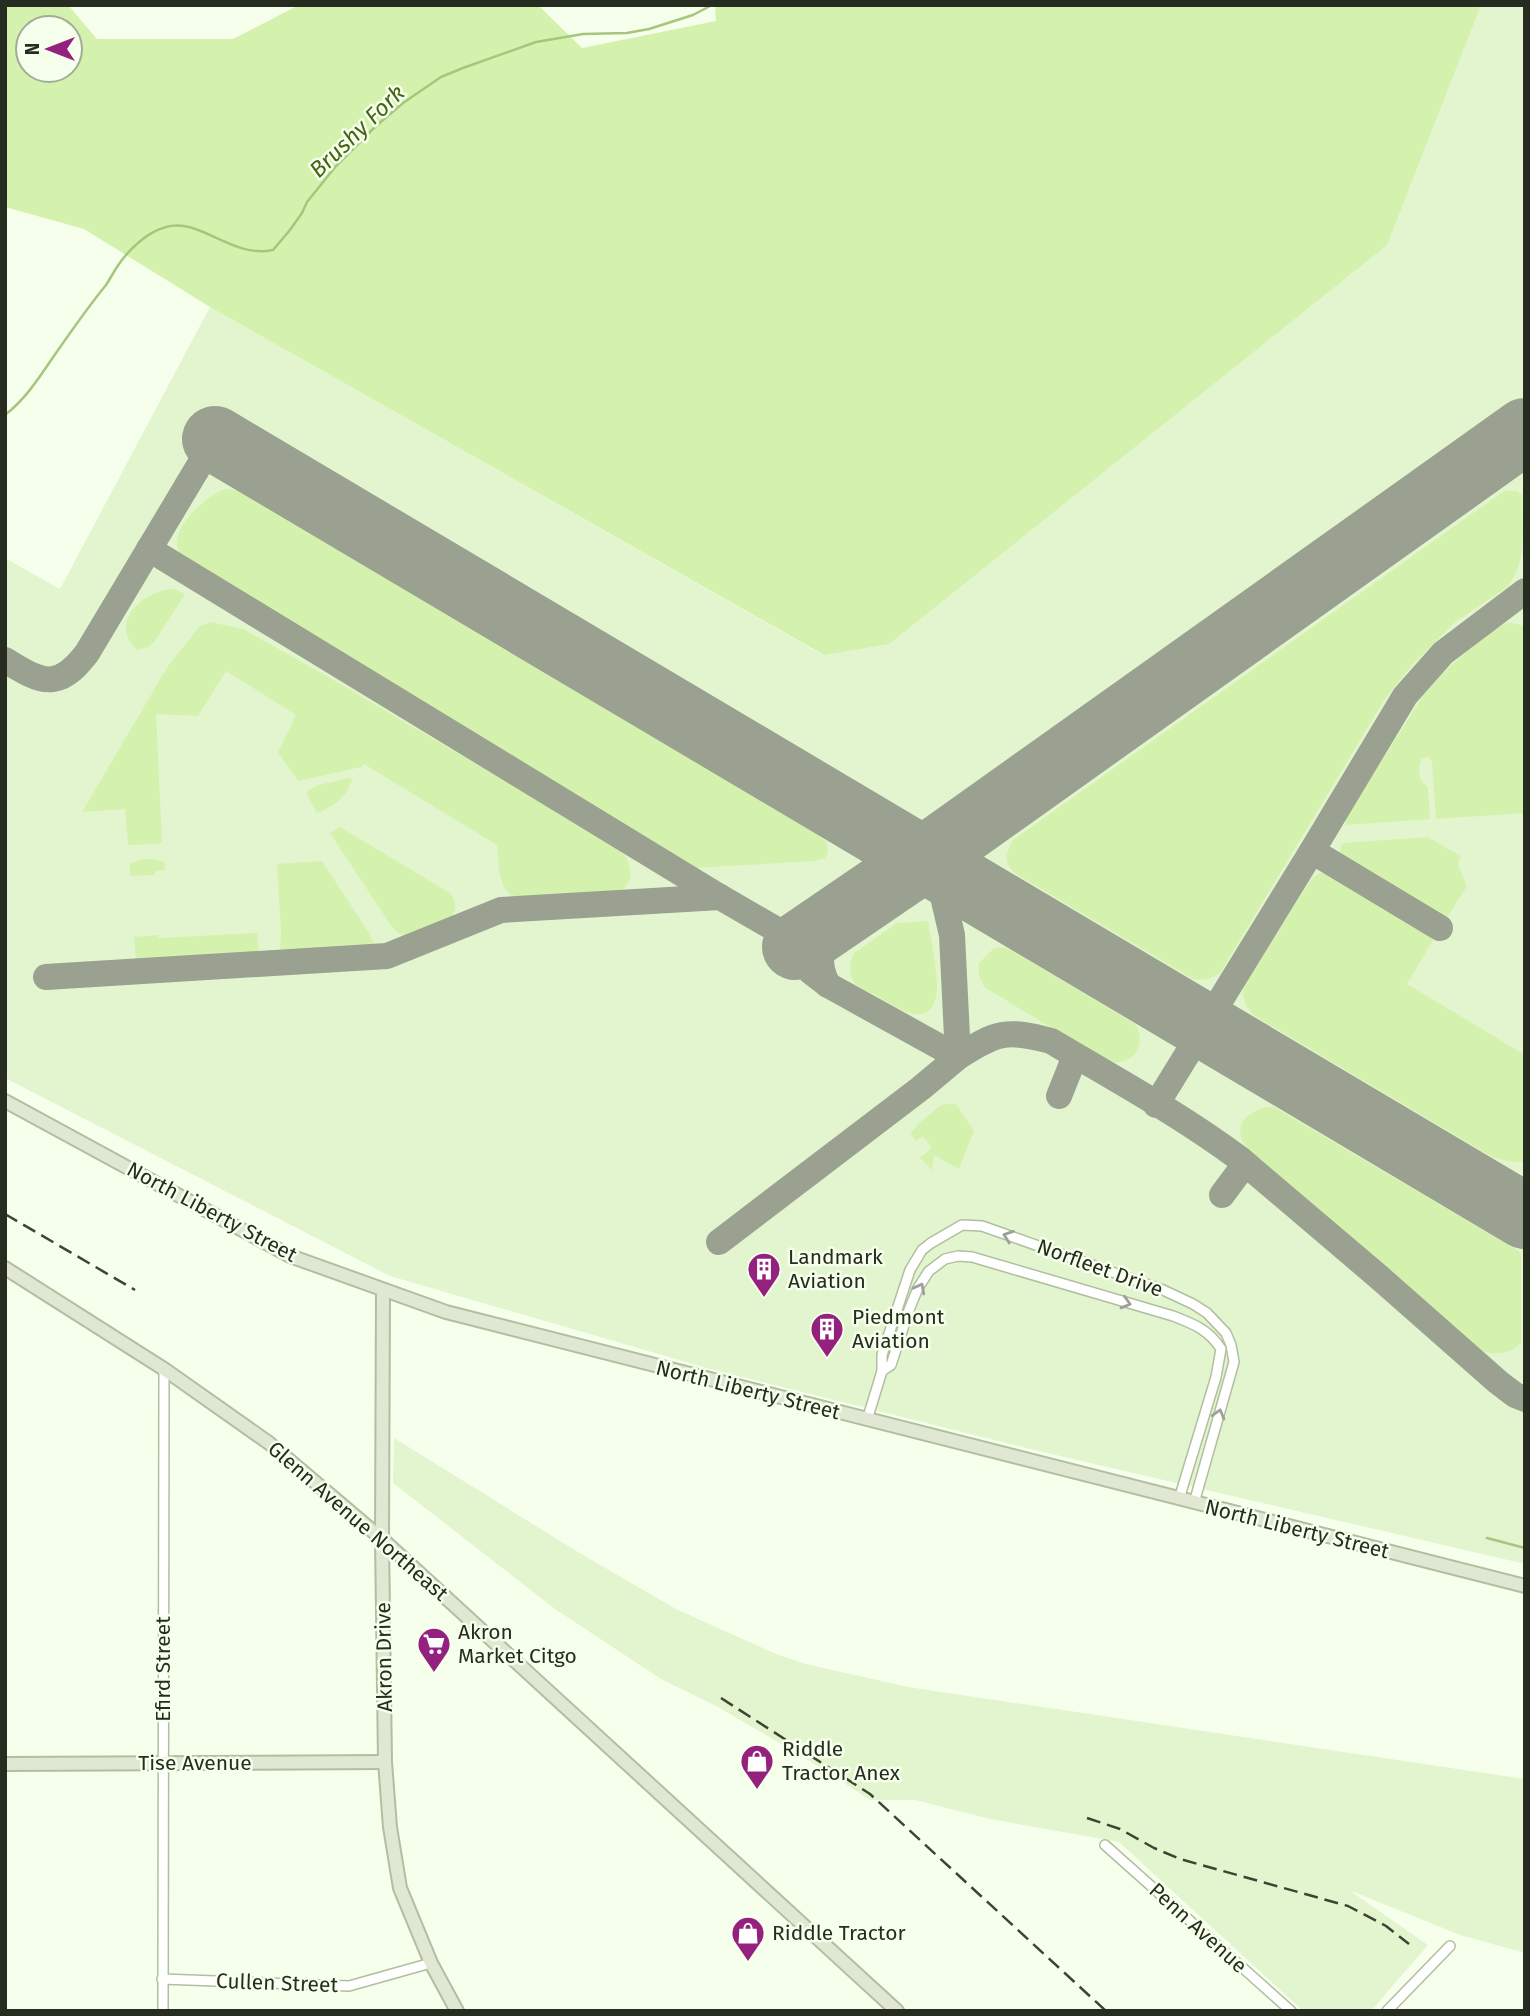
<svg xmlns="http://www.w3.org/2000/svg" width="1530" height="2016" font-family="'Fira Sans',sans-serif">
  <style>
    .built { fill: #e3f5ce }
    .green { fill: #d4f2ad; fill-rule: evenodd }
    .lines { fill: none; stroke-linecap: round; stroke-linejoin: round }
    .stream { stroke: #a7c67d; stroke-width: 2.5 }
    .taxiway { stroke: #9aa190; stroke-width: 26 }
    .runway { stroke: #9aa190; stroke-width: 66 }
    .street-casing { stroke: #b1bfa0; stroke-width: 12 }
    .secondary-casing { stroke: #b1bfa0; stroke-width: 16 }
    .street { stroke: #fff; stroke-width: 9 }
    .secondary { stroke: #e0e8d3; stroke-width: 12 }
    .rail { stroke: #3e4336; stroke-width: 2.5; stroke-dasharray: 14 7; stroke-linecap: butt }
    .oneway { stroke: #9ea09b }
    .labels { text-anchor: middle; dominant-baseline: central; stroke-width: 5; stroke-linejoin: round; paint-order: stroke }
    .street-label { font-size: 21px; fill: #272c20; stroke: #f6ffeb }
    .poi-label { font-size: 21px; fill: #272c20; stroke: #f6ffeb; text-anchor: start }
    .water-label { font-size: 23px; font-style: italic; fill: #476215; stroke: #f6ffeb }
  </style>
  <rect width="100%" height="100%" fill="#f6ffeb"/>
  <g class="built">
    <path d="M1441,5h84v1559l-495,-115 -320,-80 -320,-93 -385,-198v-520l55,31 150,-282 613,348z"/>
    <path d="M394,1438l184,114 98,57 100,45 30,10 102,23 617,92v174l-65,-18 -111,-45 79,55 -57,66h-68l-184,-169 -129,-23 -75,-19h-45l-63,-41 -89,-52 -57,-28 -106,-70 -162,-126z"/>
  </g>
  <g class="green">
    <path d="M5,5h63l29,34h136l66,-34h239l44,43 134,-27 -1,-16h766l-94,240 -498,399 -65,11 -614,-348 -126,-78 -79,-22zM28,28h42v42h-42z"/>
    <path d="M225,489l14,1 563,335 24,16 2,10 -3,7 -12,3 -119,7 -498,-299c-5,-5 -15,-12 -18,-19 -8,-23 28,-54 47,-61z"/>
    <path d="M1504,491h13l5,4c0,30 6,71 -16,93l-52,35 -41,41 -28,35 -165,274c-10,6 -15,8 -27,6l-177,-105c-13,-12 -11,-19 -3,-34z"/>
    <path d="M174,589l11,5 -30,47 -6,6 -12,3c-30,-28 7,-60 37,-61z"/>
    <path d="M210,622l33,7 82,46 292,172c14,11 21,35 1,46 0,0 -11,3 -11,3l-83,6c-28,-10 -24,-32 -27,-57l-133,-81 -3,3 -63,14 -20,-29 18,-37 -70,-44 -28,45 -42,-2 6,127 -3,3 -31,1 -3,-36 -43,3 86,-146 32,-40z"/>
    <path d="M1507,623l11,1 7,3v186l-89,6 -4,-57 -4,-5 -7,2c-3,11 -3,21 7,28l2,32 -84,6v-8l77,-121 20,-23 28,-25 23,-18z"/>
    <path d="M349,778l3,1c-5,18 -18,27 -35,34l-11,-21 12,-7z"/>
    <path d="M340,827l110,66c21,28 -24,37 -43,44l-8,-4 -7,-6 -62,-94z"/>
    <path d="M1428,837l32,19 -2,9 9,21 -19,30 -8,2 -93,-56c-6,-5 -9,-12 -4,-19z"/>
    <path d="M151,859l14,3v8l-10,1v4l-25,1v-12l9,-4z"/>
    <path d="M322,861l49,75 3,8 -2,4 -85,5 -7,-5 1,-17 -4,-67z"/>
    <path d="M1326,872l17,7 89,53 1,8 -26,44 118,71v107h-12l-21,-5 -239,-142c-8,-10 -11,-16 -9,-29l66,-105 8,-7z"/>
    <path d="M928,921c3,20 12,57 8,76 -7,33 -41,10 -57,0 -7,-4 -18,-8 -24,-13 -7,-9 -6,-22 -1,-31l43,-30z"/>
    <path d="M257,933l2,23 -123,6 -2,-25 24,-2 1,3z"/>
    <path d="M1000,947l11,3 124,74c14,23 -5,44 -29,37l-122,-74 -5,-12v-12l14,-14z"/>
    <path d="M948,1104h8l18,27 -15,38 -25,-14 -2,15 -12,-12 12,-10 -9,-12 -7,5 -6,-8 6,-5 1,-3 24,-20z"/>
    <path d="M1266,1107h8l245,144 2,5v87c-12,13 -33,13 -48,4l-223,-195c-19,-21 -9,-38 16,-45z"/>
  </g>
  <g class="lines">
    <g class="stream">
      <path d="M5,415c22,-17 35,-39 51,-62 16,-23 32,-46 50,-68 4,-6 7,-12 11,-18 11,-17 30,-35 49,-40 34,-10 66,32 107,23l17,-20 12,-17 5,-11 29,-36 40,-40 27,-23 38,-26 22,-9 73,-26 47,-8 44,-1 22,-4 44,-14 19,-10"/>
      <path d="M1487,1538l38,10"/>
    </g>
    <g class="taxiway">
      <path d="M149,549l571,348 64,37 27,38 17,13 130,72c38,-25 49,-28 93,-16 64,38 130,74 189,118l140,119 118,104 17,13 10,4"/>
      <path d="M5,660c37,23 53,31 82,-7l128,-214"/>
      <path d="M1312,851l128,77"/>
      <path d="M950,905v-30l13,-28 28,-37"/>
      <path d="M46,977l341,-21 114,-46 219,-13"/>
      <path d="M828,985c-14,-26 -5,-42 8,-66"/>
      <path d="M1059,1096l16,-40"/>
      <path d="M1156,1105l156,-254 93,-155 38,-43 82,-62"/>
      <path d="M1222,1195l23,-31"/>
      <path d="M1520,1213l5,-9"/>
      <path d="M719,1242l202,-154 37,-31 -6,-122 -11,-47 -17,-29"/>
    </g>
    <g class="runway">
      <path d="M215,439l1310,777"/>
      <path d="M795,947l129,-88 601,-428"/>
    </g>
    <defs>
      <g id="street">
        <path d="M882,1371l9,-6 18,-55 9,-22 11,-17 16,-12 13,-3 14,1 201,59c21,8 36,14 48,33l-5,28 -37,122"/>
        <path d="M867,1420l15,-49v-16l28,-85 12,-20 9,-7 31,-18 20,1 181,64 30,14 14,9 19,20 5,12 3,17 -40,141"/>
        <path d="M1105,1845l186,166"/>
        <path d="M162,1979l187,7 82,-23"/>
        <path d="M163,2011l1,-642"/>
        <path d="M1387,2011l63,-65"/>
      </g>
      <g id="secondary">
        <path d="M5,1101l285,155 156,56 1079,274"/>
        <path d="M5,1268l159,101 105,74 113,96 515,472"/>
        <path d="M383,1290l-1,249 3,223 5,65 10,61 31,75 26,48"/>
        <path d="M5,1764l380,-2"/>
      </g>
    </defs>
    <use href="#street" class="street-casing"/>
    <use href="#secondary" class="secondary-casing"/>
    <use href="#street" class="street"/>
    <use href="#secondary" class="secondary"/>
    <g class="rail">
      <path d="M5,1214l130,76"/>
      <path d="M721,1698l149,96 236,217"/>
      <path d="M1087,1818l33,11 34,19 26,11 168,47 38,20 23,18"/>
    </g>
  </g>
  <defs><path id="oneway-chevron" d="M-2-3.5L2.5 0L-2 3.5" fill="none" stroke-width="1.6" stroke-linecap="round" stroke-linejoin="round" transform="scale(1.75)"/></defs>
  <g class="oneway">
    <use href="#oneway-chevron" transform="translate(1008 1236) rotate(-161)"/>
    <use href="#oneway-chevron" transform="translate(920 1288) rotate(-62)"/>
    <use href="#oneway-chevron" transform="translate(1126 1303) rotate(16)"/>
    <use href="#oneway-chevron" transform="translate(1219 1414) rotate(-74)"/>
  </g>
  <defs>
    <symbol id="building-pin" viewBox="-11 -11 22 30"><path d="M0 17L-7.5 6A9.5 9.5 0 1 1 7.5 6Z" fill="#95217f" stroke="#f6ffeb"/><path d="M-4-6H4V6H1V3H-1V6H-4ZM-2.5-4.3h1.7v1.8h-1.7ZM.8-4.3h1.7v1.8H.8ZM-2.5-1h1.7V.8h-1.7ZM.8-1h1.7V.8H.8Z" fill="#fff"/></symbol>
    <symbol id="supermarket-pin" viewBox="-11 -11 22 30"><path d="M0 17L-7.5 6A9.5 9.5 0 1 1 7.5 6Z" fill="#95217f" stroke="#f6ffeb"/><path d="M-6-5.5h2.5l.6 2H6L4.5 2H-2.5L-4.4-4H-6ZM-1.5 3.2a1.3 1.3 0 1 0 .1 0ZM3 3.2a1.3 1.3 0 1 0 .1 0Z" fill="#fff"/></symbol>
    <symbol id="shop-pin" viewBox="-11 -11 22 30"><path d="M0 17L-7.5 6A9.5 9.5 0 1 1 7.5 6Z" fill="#95217f" stroke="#f6ffeb"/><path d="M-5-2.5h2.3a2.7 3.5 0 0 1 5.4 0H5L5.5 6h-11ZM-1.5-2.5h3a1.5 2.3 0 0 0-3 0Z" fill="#fff"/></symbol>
  </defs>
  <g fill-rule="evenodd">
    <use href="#building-pin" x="745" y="1250" width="38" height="52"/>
    <use href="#building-pin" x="808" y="1310" width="38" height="52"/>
    <use href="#supermarket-pin" x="415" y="1625" width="38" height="52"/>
    <use href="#shop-pin" x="738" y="1742" width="38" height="52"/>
    <use href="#shop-pin" x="729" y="1914" width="38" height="52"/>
  </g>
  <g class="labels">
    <g class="street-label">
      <text transform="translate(212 1212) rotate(28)">North Liberty Street</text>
      <text transform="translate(1100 1268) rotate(20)">Norfleet Drive</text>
      <text transform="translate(748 1390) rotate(14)">North Liberty Street</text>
      <text transform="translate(358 1521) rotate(41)">Glenn Avenue Northeast</text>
      <text transform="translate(1297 1529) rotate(14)">North Liberty Street</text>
      <text transform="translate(384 1657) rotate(-91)">Akron Drive</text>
      <text transform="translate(163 1669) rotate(-90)">Efird Street</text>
      <text x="195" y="1763">Tise Avenue</text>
      <text transform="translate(1198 1928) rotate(42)">Penn Avenue</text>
      <text transform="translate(277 1983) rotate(2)">Cullen Street</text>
    </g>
    <g class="poi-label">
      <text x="788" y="1257">Landmark<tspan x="788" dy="24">Aviation</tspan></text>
      <text x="852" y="1317">Piedmont<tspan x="852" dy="24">Aviation</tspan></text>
      <text x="458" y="1632">Akron<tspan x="458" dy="24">Market Citgo</tspan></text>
      <text x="782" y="1749">Riddle<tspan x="782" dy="24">Tractor Anex</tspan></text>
      <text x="772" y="1933">Riddle Tractor</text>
    </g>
    <g class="water-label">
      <text transform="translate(357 131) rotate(-44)">Brushy Fork</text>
    </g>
  </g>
  <rect width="1530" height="2016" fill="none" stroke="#272c20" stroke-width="14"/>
  <g transform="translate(49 49) rotate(270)"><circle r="33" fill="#f6ffeb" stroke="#a3ab9a" stroke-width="2"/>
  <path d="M0-5L12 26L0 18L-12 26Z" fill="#95217f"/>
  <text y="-10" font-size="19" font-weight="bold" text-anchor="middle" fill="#272c20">N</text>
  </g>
</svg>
